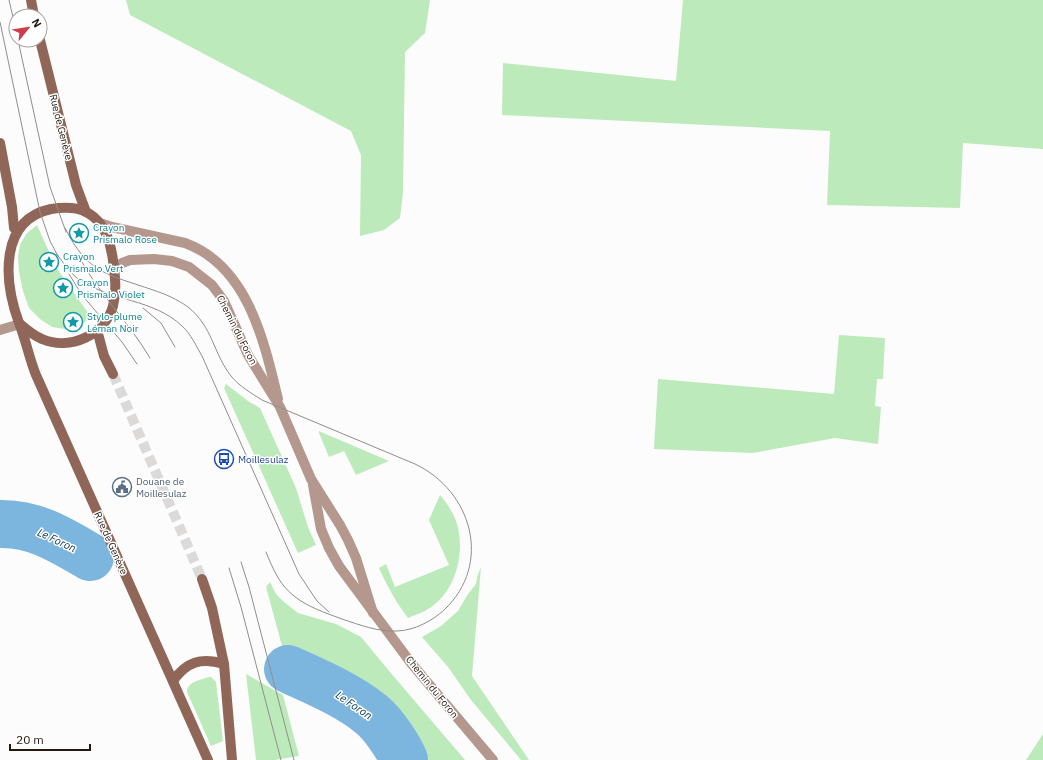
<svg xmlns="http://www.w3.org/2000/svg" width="1043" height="760" font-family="'IBM Plex Sans',sans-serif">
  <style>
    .green { fill: #bdeabb }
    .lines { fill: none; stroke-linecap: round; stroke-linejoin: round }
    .river { stroke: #7cb6df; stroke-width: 48 }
    .secondary-tunnel { stroke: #dcdad9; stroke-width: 10; stroke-dasharray: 10 5; stroke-linecap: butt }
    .minor { stroke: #b4978d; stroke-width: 10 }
    .secondary { stroke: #906659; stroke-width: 10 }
    .tram { stroke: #938d89; stroke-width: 1 }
    .labels { text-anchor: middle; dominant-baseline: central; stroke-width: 3; stroke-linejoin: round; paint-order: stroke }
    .street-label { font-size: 10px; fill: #241811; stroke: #fff }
    .culture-label { font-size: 10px; fill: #0d838f; stroke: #fff; text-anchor: start }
    .transit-label { font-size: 10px; fill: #164399; stroke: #fff; text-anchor: start }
    .service-label { font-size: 10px; fill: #4e5e75; stroke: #fff; text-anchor: start }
    .water-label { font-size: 11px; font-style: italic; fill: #02344f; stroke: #fff }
  </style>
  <rect width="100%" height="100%" fill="#fcfcfc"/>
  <g class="green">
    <path d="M126,0h304l-5,33 -20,19 -2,140 -3,26 -16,12 -24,6 1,-81 -10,-24 -221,-116z"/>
    <path d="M683,0h360v149l-80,-6 -3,65 -133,-3 3,-74 -328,-16 1,-52 173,18z"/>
    <path d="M37,225l9,20 12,25 33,47 -11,9 -15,3 -13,-2 -12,-8 -11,-11 -6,-17 -4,-19 -1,-16 2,-11 6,-11z"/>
    <path d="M839,335l46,3 -2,41h-6l-2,27 6,1 -3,37 -43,-6 -82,15 -99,-4 4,-70 176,15z"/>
    <path d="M226,384l22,17 12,7 36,80 12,39 8,18 -18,8 -74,-165z"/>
    <path d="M319,431l2,1 68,29 -33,14 -12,-24 -15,6 -10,-24z"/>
    <path d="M440,495c9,11 17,23 19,38 4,24 -4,55 -24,71 -8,7 -17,10 -27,14 -12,-16 -21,-32 -29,-50l7,-4 9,23 54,-22 -20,-45z"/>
    <path d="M481,567l-9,109 57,84h-8l-50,-60 -23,-33 -26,-30 19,-11 17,-15 10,-17 8,-10 1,-7z"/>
    <path d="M270,582l6,12 8,8 14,11 38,11 25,13 29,35 75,88h-50c-12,-20 -24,-42 -43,-56 -25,-20 -60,-35 -88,-51l-18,-66z"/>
    <path d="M246,674l37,21 16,61 -24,4h-19z"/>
    <path d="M209,677h2l5,5 7,59 -12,5 -24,-54c0,-10 13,-12 22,-15z"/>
    <path d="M1043,734v26h-17z"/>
  </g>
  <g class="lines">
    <g class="river">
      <path d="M0,524c34,-1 61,16 90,33"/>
      <path d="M288,669c28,13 60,26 84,46 11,9 26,31 32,45"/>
    </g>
    <path class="secondary-tunnel" d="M113,374l89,205"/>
    <g class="minor">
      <path d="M100,223l12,4 73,16c63,23 79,98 93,156"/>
      <path d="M115,270l7,-7 8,-3 24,-1 18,2 17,6 23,18 12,16 24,54 32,52 31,72 29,46 8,15 8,18 17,55"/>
      <path d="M0,330l20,-6"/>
      <path d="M313,485l8,44 8,19 10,18 72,97 82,97"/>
    </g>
    <g class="secondary">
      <path d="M31,0l3,16"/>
      <path d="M40,40l36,145 10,27"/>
      <path d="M0,143l12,64 2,21"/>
      <path d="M20,324c7,6 14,12 22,15 28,12 63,-4 71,-33 4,-15 2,-31 0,-46 -2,-13 -5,-28 -15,-39 -13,-14 -29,-15 -47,-12 -51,11 -48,70 -32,114 7,17 10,35 17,52l172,385"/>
      <path d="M97,330l7,26 9,18"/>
      <path d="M202,579l10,29 12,56 8,96"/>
      <path d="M173,681c13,-19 28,-24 51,-17"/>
    </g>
    <g class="tram">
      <path d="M9,0l7,30"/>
      <path d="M0,22l40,190 10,29 8,15"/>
      <path d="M18,40l32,147 16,45"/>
      <path d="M65,228c23,46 42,46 88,62 12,4 24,9 35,17 25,20 25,46 43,69 8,10 20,17 31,24l153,64c57,27 78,100 29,146 -12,11 -29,20 -46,21 -20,1 -38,-6 -56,-12 -27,-10 -52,-18 -66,-45 -4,-7 -7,-15 -10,-22"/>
      <path d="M56,253c7,9 13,19 22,26 32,22 76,20 104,47 9,8 14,20 20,30l97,218 18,27 12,11"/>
      <path d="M79,257c19,36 50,65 71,101"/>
      <path d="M69,274l13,21 40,47 15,22"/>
      <path d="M143,308l18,15 14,24"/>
      <path d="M241,562l8,25 45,173"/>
      <path d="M229,568l12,39 40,153"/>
    </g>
  </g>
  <defs>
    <symbol id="sight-ring" viewBox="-11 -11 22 22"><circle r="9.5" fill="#fff" stroke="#0f9aa8" stroke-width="1.5"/><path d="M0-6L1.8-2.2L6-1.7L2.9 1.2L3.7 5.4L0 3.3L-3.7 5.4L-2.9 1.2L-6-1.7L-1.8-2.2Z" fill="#0f9aa8"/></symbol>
    <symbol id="bus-ring" viewBox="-11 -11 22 22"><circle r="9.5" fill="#fff" stroke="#1a4fb4" stroke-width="1.5"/><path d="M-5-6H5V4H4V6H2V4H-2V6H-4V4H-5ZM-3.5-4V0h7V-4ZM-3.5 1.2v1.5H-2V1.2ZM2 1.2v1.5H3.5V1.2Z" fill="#1a4fb4"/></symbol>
    <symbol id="civic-ring" viewBox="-11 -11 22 22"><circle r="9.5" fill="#fff" stroke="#5c6f8a" stroke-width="1.5"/><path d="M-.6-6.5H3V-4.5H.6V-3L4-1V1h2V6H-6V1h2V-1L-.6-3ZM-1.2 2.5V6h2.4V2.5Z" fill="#5c6f8a"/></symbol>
  </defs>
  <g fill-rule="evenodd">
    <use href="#sight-ring" x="68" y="222" width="22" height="22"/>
    <use href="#sight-ring" x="38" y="251" width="22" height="22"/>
    <use href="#sight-ring" x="52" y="277" width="22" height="22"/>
    <use href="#sight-ring" x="62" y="311" width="22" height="22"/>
    <use href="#bus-ring" x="213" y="448" width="22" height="22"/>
    <use href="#civic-ring" x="111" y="476" width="22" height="22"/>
  </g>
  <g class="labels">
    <g class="street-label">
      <text transform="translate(61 127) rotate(76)">Rue de Genève</text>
      <text transform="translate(237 330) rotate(63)">Chemin du Foron</text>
      <text transform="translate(111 543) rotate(66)">Rue de Genève</text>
      <text transform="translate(432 687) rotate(51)">Chemin du Foron</text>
    </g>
    <g class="culture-label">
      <text x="93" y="227">Crayon<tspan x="93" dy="12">Prismalo Rose</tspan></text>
      <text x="63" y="256">Crayon<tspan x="63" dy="12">Prismalo Vert</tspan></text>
      <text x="77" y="282">Crayon<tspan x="77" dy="12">Prismalo Violet</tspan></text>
      <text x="87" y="316">Stylo-plume<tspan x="87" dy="12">Léman Noir</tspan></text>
    </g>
    <g class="transit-label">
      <text x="238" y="459">Moillesulaz</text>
    </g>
    <g class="service-label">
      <text x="136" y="481">Douane de<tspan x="136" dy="12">Moillesulaz</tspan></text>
    </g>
    <g class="water-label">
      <text transform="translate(57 540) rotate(25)">Le Foron</text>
      <text transform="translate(354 705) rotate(34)">Le Foron</text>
    </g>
  </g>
  <g transform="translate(28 28) rotate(60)"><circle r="19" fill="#ffffff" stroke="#a7a3a0"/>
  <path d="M0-3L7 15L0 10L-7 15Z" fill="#ce3e48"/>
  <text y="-6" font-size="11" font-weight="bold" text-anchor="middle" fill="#241811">N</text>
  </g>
  <path d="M10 744v6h80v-6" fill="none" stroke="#241811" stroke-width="2"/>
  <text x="16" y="744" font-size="12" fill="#241811" stroke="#ffffff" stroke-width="3" paint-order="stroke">20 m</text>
</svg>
